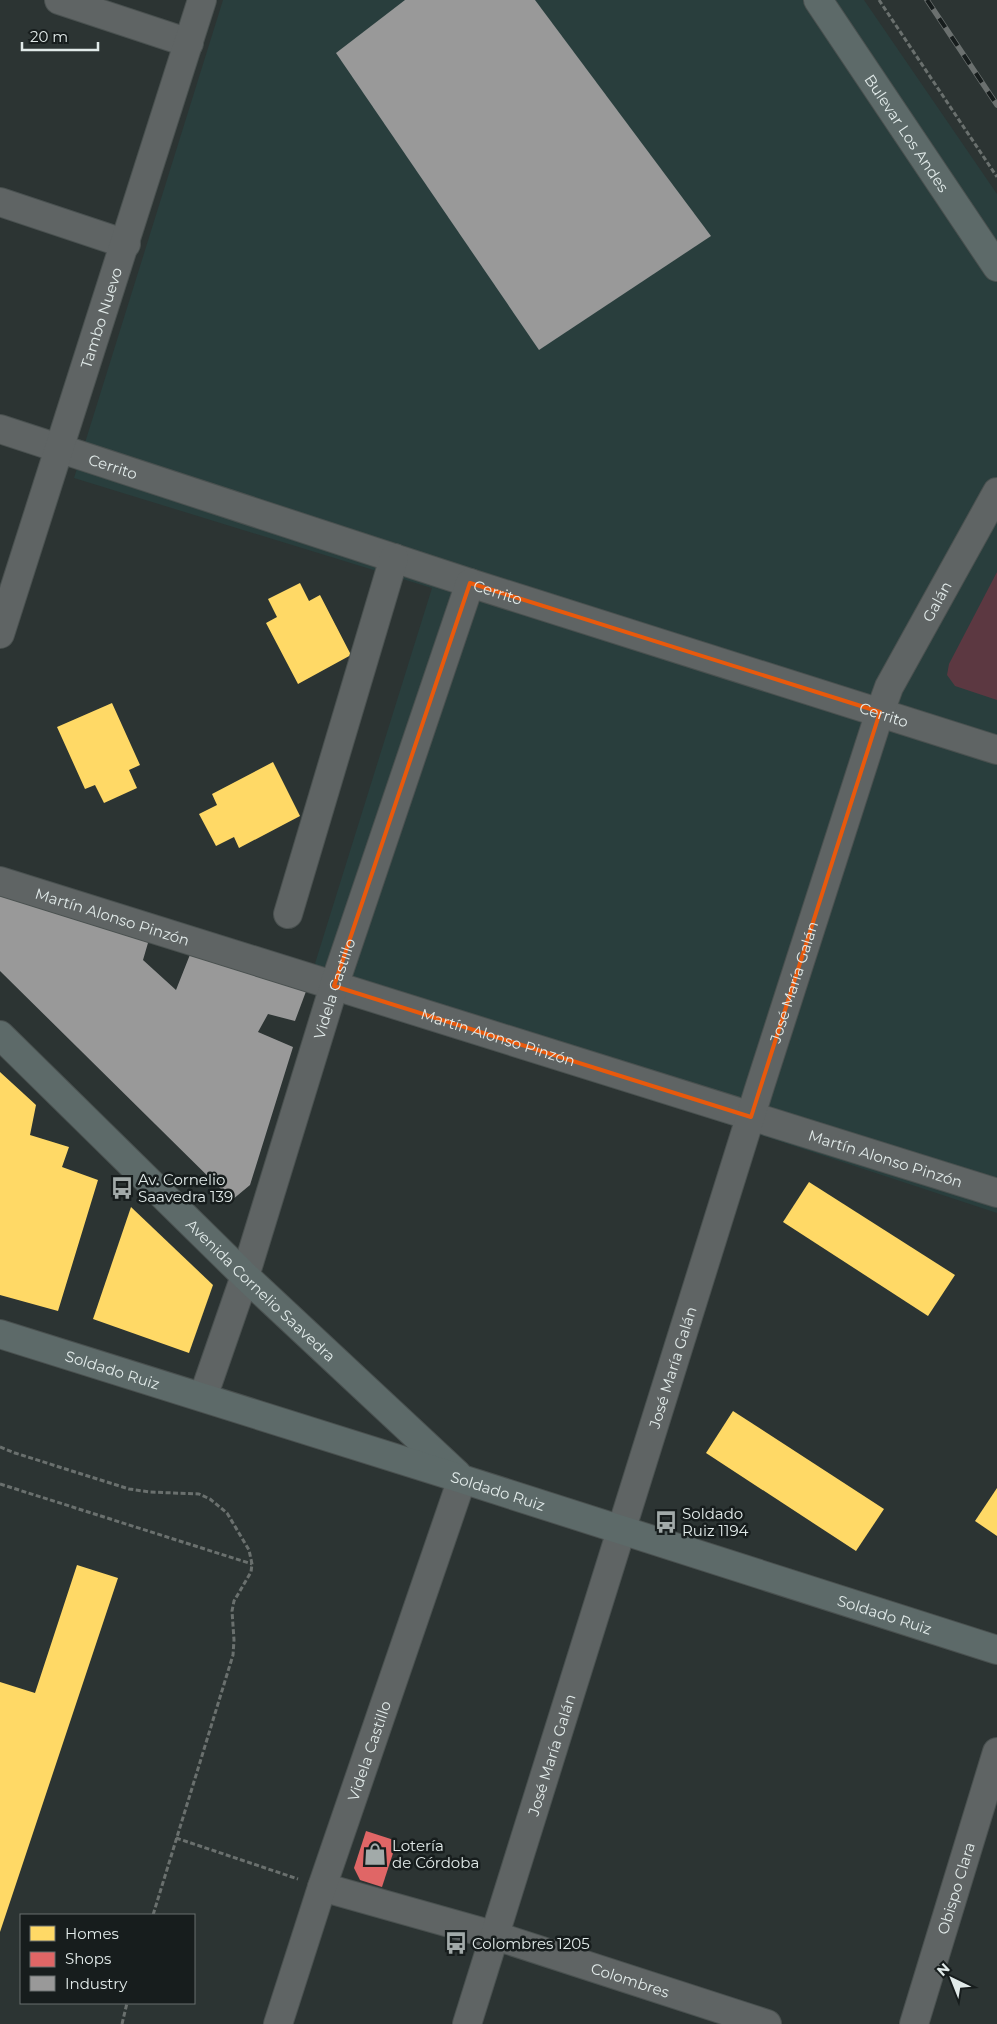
<svg xmlns="http://www.w3.org/2000/svg" width="997" height="2024" font-family="Montserrat,sans-serif">
  <style>
    .built { fill: #293e3d }
    .green { fill: #5c3841 }
    .homes { fill: #ffd966 }
    .shops { fill: #e06666 }
    .industry { fill: #999 }
    .lines { fill: none; stroke-linecap: round; stroke-linejoin: round }
    .minor-casing { stroke: #4a5150; stroke-width: 30 }
    .major-casing { stroke: #4a5150; stroke-width: 30 }
    .path { stroke: #6a706e; stroke-width: 3; stroke-dasharray: 5 2.5; stroke-linecap: butt }
    .minor { stroke: #5f6464; stroke-width: 28 }
    .major { stroke: #5d6a69; stroke-width: 28 }
    .rail-casing { stroke: #6b706f; stroke-width: 5.5 }
    .rail { stroke: #171d1d; stroke-width: 4; stroke-dasharray: 11; stroke-linecap: butt }
    .marked { fill: none; stroke: #e8590c; stroke-width: 4; stroke-linejoin: round }
    .labels { text-anchor: middle; dominant-baseline: central; stroke-width: 5; stroke-linejoin: round; paint-order: stroke }
    .street-label { font-size: 15px; fill: #e1eae9; stroke: #171d1d }
    .poi-label { font-size: 15px; fill: #e1eae9; stroke: #171d1d; text-anchor: start }
  </style>
  <rect width="100%" height="100%" fill="#2c3433"/>
  <path class="built" d="M223,0h641l133,194v1019l-689,-227 124,-398 -358,-110z"/>
  <path class="green" d="M997,572v128l-42,-14 -8,-11 2,-11z"/>
  <g class="homes">
    <path d="M300,583l9,18 11,-6 31,60 -53,29 -32,-61 11,-6 -9,-18z"/>
    <path d="M112,703l28,62 -11,5 8,18 -33,15 -9,-18 -10,4 -28,-62z"/>
    <path d="M273,762l27,54 -61,32 -5,-11 -18,9 -17,-32 18,-9 -5,-11z"/>
    <path d="M0,1072l36,33 -6,30 39,12 -7,20 36,13 -40,131 -58,-16z"/>
    <path d="M809,1182l146,93 -27,41 -145,-94z"/>
    <path d="M131,1207l82,78 -24,68 -96,-34z"/>
    <path d="M733,1411l151,98 -28,42 -150,-98z"/>
    <path d="M997,1488v48l-22,-15z"/>
    <path d="M77,1565l41,13 -118,354v-250l35,11z"/>
  </g>
  <path class="shops" d="M366,1831l31,10 -15,46 -22,-7 -6,-12z"/>
  <g class="industry">
    <path d="M405,0h130l176,236 -172,114 -203,-297z"/>
    <path d="M0,890l150,46 -7,24 33,30 17,-43 115,39 -13,35 -27,-7 -10,18 35,15 -43,138 -18,15 -232,-229z"/>
  </g>
  <g class="lines">
    <defs>
      <g id="minor">
        <path d="M59,0l130,43"/>
        <path d="M0,202l126,42"/>
        <path id="s1" d="M0,429l470,154 527,167"/>
        <path id="s2" d="M0,634l202,-634"/>
        <path id="s3" d="M0,881l997,312"/>
        <path d="M288,914l106,-356"/>
        <path id="s4" d="M203,1397l42,-121 89,-290 136,-403"/>
        <path id="s5" d="M322,1887l174,49 271,88"/>
        <path id="s6" d="M278,2024l44,-137 140,-408"/>
        <path id="s7" d="M467,2024l293,-938 120,-374 9,-25 108,-195"/>
        <path id="s8" d="M914,2024l83,-272"/>
      </g>
      <g id="major">
        <path id="s9" d="M818,0l179,267"/>
        <path id="s10" d="M0,1035l245,241 212,198"/>
        <path id="s11" d="M0,1334l462,145 535,171"/>
      </g>
    </defs>
    <use href="#minor" class="minor-casing"/>
    <use href="#major" class="major-casing"/>
    <g class="path">
      <path d="M879,0l118,177"/>
      <path d="M0,1447l15,6 114,36 21,3 49,2 11,5 17,14 22,37 3,14 -1,8 -17,29 -2,10 2,29 -1,15 -80,260"/>
      <path d="M0,1484l252,80"/>
      <path d="M176,1838l122,41"/>
      <path d="M122,2024l5,-21"/>
    </g>
    <use href="#minor" class="minor"/>
    <use href="#major" class="major"/>
    <defs>
      <path id="rail" d="M927,0l70,105"/>
    </defs>
    <use href="#rail" class="rail-casing"/>
    <use href="#rail" class="rail"/>
  </g>
  <path class="marked" d="M470,583l410,129 -129,405 -417,-131z"/>
  <defs>
    <symbol id="bus-bare" viewBox="-9 -9 18 18"><path d="M-5-6H5V4H4V6H2V4H-2V6H-4V4H-5ZM-3.5-4V0h7V-4ZM-3.5 1.2v1.5H-2V1.2ZM2 1.2v1.5H3.5V1.2Z" fill="#a2aaa9" stroke="#171d1d" stroke-width="2.5" paint-order="stroke"/></symbol>
    <symbol id="shop-bare" viewBox="-9 -9 18 18"><path d="M-5-2.5h2.3a2.7 3.5 0 0 1 5.4 0H5L5.5 6h-11ZM-1.5-2.5h3a1.5 2.3 0 0 0-3 0Z" fill="#a2aaa9" stroke="#171d1d" stroke-width="2.5" paint-order="stroke"/></symbol>
  </defs>
  <g fill-rule="evenodd">
    <use href="#bus-bare" x="106" y="1172" width="32" height="32"/>
    <use href="#bus-bare" x="650" y="1506" width="32" height="32"/>
    <use href="#shop-bare" x="359" y="1838" width="32" height="32"/>
    <use href="#bus-bare" x="440" y="1927" width="32" height="32"/>
  </g>
  <g class="labels">
    <g class="street-label">
      <text stroke="none"><textPath href="#s9" startOffset="160">Bulevar Los Andes</textPath></text>
      <text stroke="none"><textPath href="#s2" startOffset="332">Tambo Nuevo</textPath></text>
      <text stroke="none"><textPath href="#s1" startOffset="119">Cerrito</textPath></text>
      <text stroke="none"><textPath href="#s1" startOffset="524">Cerrito</textPath></text>
      <text stroke="none"><textPath href="#s7" startOffset="1500">Galán</textPath></text>
      <text stroke="none"><textPath href="#s1" startOffset="929">Cerrito</textPath></text>
      <text stroke="none"><textPath href="#s3" startOffset="118">Martín Alonso Pinzón</textPath></text>
      <text stroke="none"><textPath href="#s7" startOffset="1092">José María Galán</textPath></text>
      <text stroke="none"><textPath href="#s4" startOffset="429">Videla Castillo</textPath></text>
      <text stroke="none"><textPath href="#s3" startOffset="522">Martín Alonso Pinzón</textPath></text>
      <text stroke="none"><textPath href="#s3" startOffset="928">Martín Alonso Pinzón</textPath></text>
      <text stroke="none"><textPath href="#s10" startOffset="365">Avenida Cornelio Saavedra</textPath></text>
      <text stroke="none"><textPath href="#s7" startOffset="688">José María Galán</textPath></text>
      <text stroke="none"><textPath href="#s11" startOffset="118">Soldado Ruiz</textPath></text>
      <text stroke="none"><textPath href="#s11" startOffset="522">Soldado Ruiz</textPath></text>
      <text stroke="none"><textPath href="#s11" startOffset="928">Soldado Ruiz</textPath></text>
      <text stroke="none"><textPath href="#s6" startOffset="288">Videla Castillo</textPath></text>
      <text stroke="none"><textPath href="#s7" startOffset="282">José María Galán</textPath></text>
      <text stroke="none"><textPath href="#s8" startOffset="142">Obispo Clara</textPath></text>
      <text stroke="none"><textPath href="#s5" startOffset="322">Colombres</textPath></text>
    </g>
    <g class="poi-label">
      <text x="138" y="1179">Av. Cornelio<tspan x="138" dy="17">Saavedra 139</tspan></text>
      <text x="682" y="1513">Soldado<tspan x="682" dy="17">Ruiz 1194</tspan></text>
      <text x="392" y="1845">Lotería<tspan x="392" dy="17">de Córdoba</tspan></text>
      <text x="472" y="1943">Colombres 1205</text>
    </g>
  </g>
  <rect x="20" y="1914" width="175" height="90" fill="#171d1d" stroke="#686f6f"/>
  <rect x="30" y="1926" width="25" height="15" fill="#ffd966" stroke="#686f6f"/>
  <text x="65" y="1939" font-size="15" fill="#e1eae9">Homes</text>
  <rect x="30" y="1952" width="25" height="15" fill="#e06666" stroke="#686f6f"/>
  <text x="65" y="1964" font-size="15" fill="#e1eae9">Shops</text>
  <rect x="30" y="1976" width="25" height="15" fill="#999999" stroke="#686f6f"/>
  <text x="65" y="1989" font-size="15" fill="#e1eae9">Industry</text>
  <g transform="translate(952 1979) rotate(317)" stroke="#171d1d" stroke-width="4" paint-order="stroke">
  <path d="M0-4L9 19L0 12L-9 19Z" fill="#e1eae9"/>
  <text y="-8" font-size="14" font-weight="bold" text-anchor="middle" fill="#e1eae9">N</text>
  </g>
  <path d="M22 42v8h76v-8" fill="none" stroke="#e1eae9" stroke-width="2.5"/>
  <text x="30" y="42" font-size="15" fill="#e1eae9" stroke="#171d1d" stroke-width="4" paint-order="stroke">20 m</text>
</svg>
